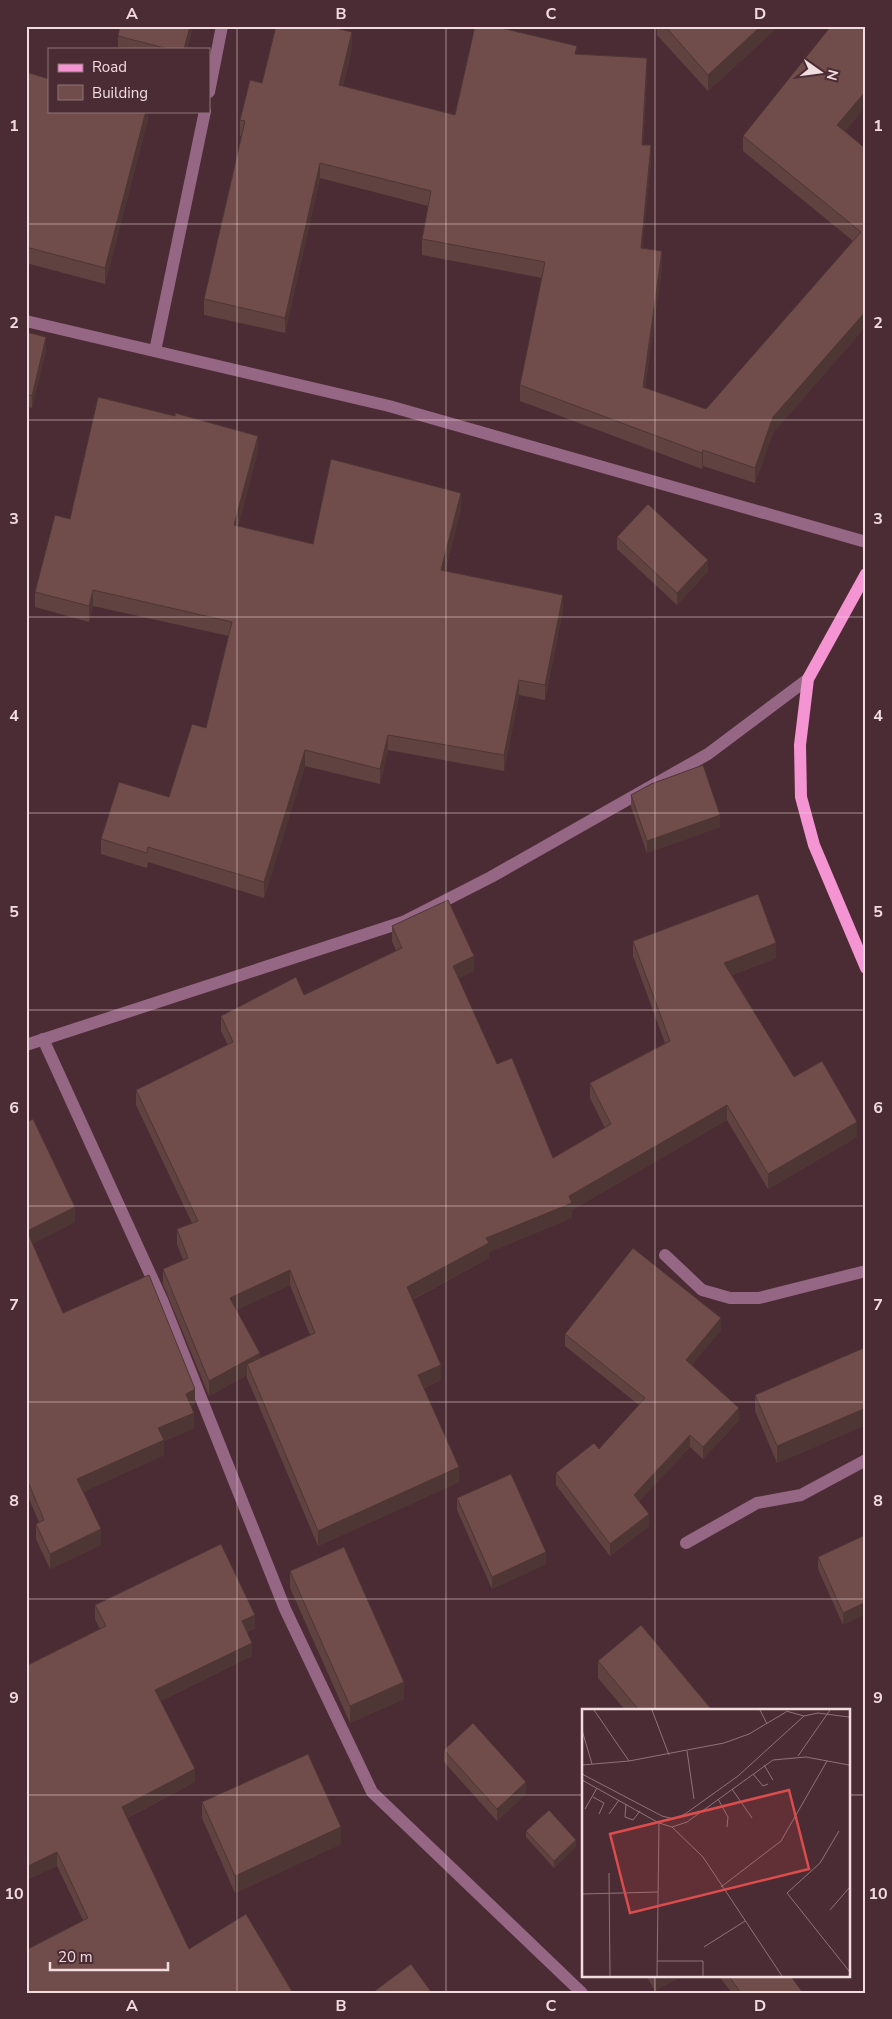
<svg xmlns="http://www.w3.org/2000/svg" width="892" height="2019" font-family="'Nunito Sans',sans-serif">
  <style>
    .lines { fill: none; stroke-linecap: round; stroke-linejoin: round }
    .minor { stroke: #966784; stroke-width: 12 }
    .major { stroke: #f494d2; stroke-width: 12 }
    .wall { fill: #604240; fill-rule: evenodd }
    .shaded-wall { fill: #4e3634 }
    .building { fill: #704d4a; stroke: #4e3634 }
    .grid { fill: none; stroke: #f1dce0; stroke-width: 1; stroke-opacity: 0.55 }
    .inset-road { fill: none; stroke: #8e7279; stroke-width: 1 }
    .view { fill: #db4c4d; fill-opacity: 0.15; stroke: #db4c4d; stroke-width: 2.5 }
    .inset-edge { fill: none; stroke: #f1dce0; stroke-width: 2.5 }
    .neatline { fill: none; stroke: #f1dce0; stroke-width: 2 }
    .grid-label { font-size: 16px; text-anchor: middle; font-weight: bold; fill: #f1dce0 }
  </style>
  <rect width="100%" height="100%" fill="#4c2c34"/>
  <g class="lines">
    <g class="minor">
      <path d="M209,92l13,-66"/>
      <path d="M26,321l363,85 477,136"/>
      <path d="M155,351l50,-240"/>
      <path d="M43,1039l119,261 123,309 87,183 210,201"/>
      <path d="M26,1045l377,-123 88,-45 217,-123 100,-75"/>
      <path d="M665,1255l37,35 28,8h29l107,-27"/>
      <path d="M686,1543l71,-40 44,-8 65,-35"/>
    </g>
    <path class="major" d="M866,574l-58,105 -8,66 1,52 13,48 52,123"/>
  </g>
  <g class="wall">
    <path d="M193,26l-6,23h-64l-5,-2v-11z"/>
    <path d="M657,26h122l-71,65 -51,-56z"/>
    <path d="M352,48l-9,38 112,29 122,-60 70,19 -4,71 8,16 -9,87 20,19 -17,121 61,21 147,-168 -110,-90v-15l123,-30 -21,25 21,18v177l-93,107 -18,50 -52,-17 -1,3 -182,-68v-16l22,-107 -120,-23v-16l6,-33 -108,-28 -35,155 -81,-18v-16l38,-163h-2v-16l22,-37z"/>
    <path d="M26,72l122,39v8l-43,165 -79,-21z"/>
    <path d="M26,332l20,17 -14,59 -6,-2z"/>
    <path d="M258,451l-20,75 75,18 148,-36 -16,63 118,39 -18,90 -26,-5 -15,76 -116,-21 -8,34 -75,-18 -41,132 -116,-36 -1,6 -46,-14v-15l68,-42 37,-69 23,-92 -136,-30 -4,16 -54,-15v-15l35,-73z"/>
    <path d="M617,537l91,34 -31,34 -60,-56z"/>
    <path d="M631,795l89,32 -73,26 -16,-46z"/>
    <path d="M392,926l82,45 -16,7 39,86 56,94 52,-30 -15,-30v-15l75,-40 -32,-87v-15l143,17 -44,17 62,102 63,60 -89,52 -41,-69 -155,90v8l-83,34v6l-77,42 29,80 -17,8 35,94 -141,64 -71,-168v-3l-38,21 -46,-112v-15l20,-9 -6,-16v-15l15,-6 -56,-118v-15l92,-45 -7,-14v-15l83,-21 92,-44 -4,-10zM290,1285l20,50 -50,23 -24,-48z"/>
    <path d="M26,1121l49,101 -43,22 31,69 132,91 -4,2 3,22 -30,13v14l-81,37 18,53 -51,24 -14,-30v-15l3,-2 -13,-30z"/>
    <path d="M721,1330l-30,35 48,55 -36,39 -13,-12 -51,54 10,25 -39,30 -54,-71v-12l43,-24 40,-44 -74,-59v-12z"/>
    <path d="M866,1347v78l-89,38 -22,-52v-16z"/>
    <path d="M457,1498l89,66 -54,25 -35,-79z"/>
    <path d="M866,1544l-23,81 -25,-56v-12z"/>
    <path d="M290,1571l114,128 -54,24 -60,-135z"/>
    <path d="M95,1605l160,23 -8,4 5,24 -92,45 35,81 -68,36 62,131 104,44 -210,-73 -26,-54 -31,14v-214l74,-37 -5,-10z"/>
    <path d="M598,1661l114,49h-87l-27,-32z"/>
    <path d="M444,1750l82,44 -29,27 -53,-59z"/>
    <path d="M202,1802l139,42 -106,49 -33,-75z"/>
    <path d="M526,1831l50,16 -22,21 -28,-31z"/>
    <path d="M646,1975h37l-28,16z"/>
    <path d="M718,1975h72l13,18h-71z"/>
  </g>
  <g class="shaded-wall">
    <path d="M190,26h3l-6,23h-3z"/>
    <path d="M761,26h18l-71,65v-16z"/>
    <path d="M352,32v16l-13,53v-16z"/>
    <path d="M647,58v16l-5,86v-15z"/>
    <path d="M866,91v15l-29,35v-16z"/>
    <path d="M146,111h2v8l-43,165v-16z"/>
    <path d="M651,145v16l-10,102v-15z"/>
    <path d="M320,163v15l-35,155v-15z"/>
    <path d="M662,251v16l-19,135v-15z"/>
    <path d="M866,311v15l-93,107 -18,50v-15l18,-51z"/>
    <path d="M46,337v12l-14,59v-12z"/>
    <path d="M258,436v15l-24,89v-15z"/>
    <path d="M703,450v16l-1,3v-16z"/>
    <path d="M461,493v15l-20,77v-15z"/>
    <path d="M708,560v11l-31,34v-12z"/>
    <path d="M93,590v16l-4,16v-16z"/>
    <path d="M563,595v15l-18,90v-15z"/>
    <path d="M519,680v15l-15,76v-16z"/>
    <path d="M388,735v15l-8,34v-15z"/>
    <path d="M305,750v16l-41,132v-16z"/>
    <path d="M720,815v12l-73,26v-12z"/>
    <path d="M776,943v15l-52,20v-15z"/>
    <path d="M474,956v15l-21,10v-15z"/>
    <path d="M727,1105v15l-155,90v8l-83,34v6l-82,44v-15l79,-49 83,-42z"/>
    <path d="M857,1122v15l-89,52v-15z"/>
    <path d="M75,1207v15l-48,25v-16z"/>
    <path d="M290,1270v15l-60,28v-15z"/>
    <path d="M721,1318v12l-35,42v-12z"/>
    <path d="M260,1353v15l-13,-4v11l-38,21v-15z"/>
    <path d="M441,1365v15l-23,10v-15z"/>
    <path d="M195,1389v15l-9,5v-15z"/>
    <path d="M739,1408v12l-36,39v-12z"/>
    <path d="M866,1408v17l-89,38v-17z"/>
    <path d="M194,1413v15l-30,13v14l-87,40v-16l81,-51z"/>
    <path d="M690,1435v12l-56,60v-12z"/>
    <path d="M459,1467v15l-141,64v-15z"/>
    <path d="M649,1514v12l-39,30v-12z"/>
    <path d="M101,1529v16l-51,24v-15z"/>
    <path d="M546,1552v12l-54,25v-12z"/>
    <path d="M866,1602v12l-23,11v-12z"/>
    <path d="M255,1615v13l-13,6v-13z"/>
    <path d="M252,1643v13l-97,47v-13z"/>
    <path d="M404,1682v17l-54,24v-17z"/>
    <path d="M195,1769v13l-73,38v-13z"/>
    <path d="M526,1782v12l-29,27v-12z"/>
    <path d="M341,1827v17l-106,49v-17z"/>
    <path d="M576,1840v7l-22,21v-7z"/>
    <path d="M57,1852v14l-31,14v-13z"/>
    <path d="M655,1975h28l-28,16z"/>
  </g>
  <g class="building">
    <path d="M120,26h70l-6,23h-15l-51,-13z"/>
    <path d="M276,26h51l25,6 -13,53 116,30 20,-89h18l84,20 -2,8 72,4 -5,87h9l-10,103 21,3 -19,136 63,22 155,-177 -118,-96 88,-110h35v65l-29,34 29,24v162l-93,106 -18,51 -52,-18 -1,3 -182,-68 25,-123 -123,-23 9,-48 -111,-28 -35,155 -81,-19 41,-178 -5,-1 10,-40 12,3z"/>
    <path d="M665,26h96l-53,49z"/>
    <path d="M26,72l23,7v32h97l-41,157 -79,-21z"/>
    <path d="M26,332l20,5 -14,59 -6,-2z"/>
    <path d="M98,397l77,19v-3l83,23 -24,89 79,19 18,-85 130,34 -20,77 122,25 -18,90 -26,-5 -15,75 -116,-20 -8,34 -75,-19 -41,132 -116,-35 -1,6 -46,-14 18,-57 50,15 23,-73 14,4 26,-106 -139,-32 -4,16 -54,-14 20,-77 15,4z"/>
    <path d="M648,504l60,56 -31,33 -60,-56z"/>
    <path d="M703,765l17,50 -73,26 -16,-46 20,-11z"/>
    <path d="M758,894l18,49 -52,20 70,114 28,-16 35,61 -89,52 -41,-69 -158,91 3,7 -86,35 3,5 -82,44 34,78 -23,10 41,92 -141,64 -71,-167 68,-31 -25,-63 -60,28 30,55 -51,28 -46,-112 25,-11 -11,-29 21,-8 -62,-131 97,-48 -12,-26 75,-39 8,18 98,-47 -10,-22 56,-26 26,56 -21,10 44,98 15,-6 41,100 58,-34 -21,-41 80,-42 -37,-100z"/>
    <path d="M33,1119l42,88 -48,24 36,82 86,-38 46,114 -9,5 8,19 -36,15 6,12 -87,39 24,50 -51,25 -14,-30 8,-4 -18,-43v-356l1,1z"/>
    <path d="M633,1248l88,70 -35,42 53,48 -36,39 -13,-12 -56,60 15,19 -39,30 -54,-71 38,-30 5,6 46,-51 -80,-64z"/>
    <path d="M866,1347v61l-89,38 -22,-51z"/>
    <path d="M511,1474l35,78 -54,25 -35,-79z"/>
    <path d="M863,1536l3,8v58l-23,11 -25,-56z"/>
    <path d="M221,1544l34,71 -13,6 10,22 -97,47 40,79 -73,38 67,142 57,-35 47,79h-267v-43l62,-32 -31,-66 -31,15v-201l80,-40 -11,-21z"/>
    <path d="M344,1547l60,135 -54,24 -60,-135z"/>
    <path d="M641,1625l71,85h-73l-41,-49z"/>
    <path d="M473,1723l53,59 -29,27 -53,-59z"/>
    <path d="M308,1754l33,73 -106,49 -33,-74z"/>
    <path d="M549,1810l27,30 -22,21 -28,-30z"/>
    <path d="M411,1964l21,29h-60z"/>
    <path d="M728,1975h62l13,18h-62z"/>
  </g>
  <path class="grid" d="M237,26v1967M446,26v1967M655,26v1684M26,224h840M26,420h840M26,617h840M26,813h840M26,1010h840M26,1206h840M26,1402h840M26,1599h840M26,1795h557M848,1795h18M655,1975v18"/>
  <g transform="translate(582 1709)">
    <rect width="268" height="268" fill="#4c2c34"/>
    <path class="inset-road" d="M12,1l35,51M70,1l17,45M178,1l7,14M204,2l18,5M0,21l10,34M105,42l7,48M216,47l32,-46M0,56l47,-4 95,-18 25,-9 37,-22M182,56l9,15M0,65l80,42 12,3 11,-5 53,-38 66,-60 14,-3 31,4M171,65l10,12 5,-2M0,71l77,43 13,4 15,-5 86,-62 33,-3 43,8M150,80l20,29M11,88l11,6 -5,11M136,90l10,18 -1,10M44,95l-1,13 8,3 7,-9M3,100l12,-21M27,105l10,-14M90,118l31,30 79,119M257,122l-19,32 -33,30 62,78M27,164l1,103M139,178l60,-46 46,-80M0,185l76,-2M248,201l19,-22M122,238l41,-26M75,252h46v15M75,267l2,-153"/>
    <path class="view" d="M207,81l20,79 -179,44 -20,-79z"/>
    <rect width="268" height="268" class="inset-edge"/>
  </g>
  <rect width="892" height="2019" fill="none" stroke="#4c2c34" stroke-width="55"/>
  <rect x="48" y="48" width="162" height="65" fill="#4c2c34" stroke="#8e7279"/>
  <rect x="58" y="64" width="25" height="8" fill="#f494d2" stroke="#8e7279"/>
  <text x="92" y="72" font-size="15" fill="#f1dce0">Road</text>
  <rect x="58" y="85" width="25" height="15" fill="#704d4a" stroke="#8e7279"/>
  <text x="92" y="98" font-size="15" fill="#f1dce0">Building</text>
  <g transform="translate(820 72) rotate(104)" stroke="#4c2c34" stroke-width="4" paint-order="stroke">
  <path d="M0-4L9 19L0 12L-9 19Z" fill="#f1dce0"/>
  <text y="-8" font-size="14" font-weight="bold" text-anchor="middle" fill="#f1dce0">N</text>
  </g>
  <path d="M50 1962v8h118v-8" fill="none" stroke="#f1dce0" stroke-width="2.5"/>
  <text x="58" y="1962" font-size="15" fill="#f1dce0" stroke="#4c2c34" stroke-width="4" paint-order="stroke">20 m</text>
  <rect x="28" y="28" width="836" height="1964" class="neatline"/>
  <g class="grid-label">
    <text x="132" y="19">A</text>
    <text x="341" y="19">B</text>
    <text x="551" y="19">C</text>
    <text x="760" y="19">D</text>
    <text x="14" y="131">1</text>
    <text x="878" y="131">1</text>
    <text x="14" y="328">2</text>
    <text x="878" y="328">2</text>
    <text x="14" y="524">3</text>
    <text x="878" y="524">3</text>
    <text x="14" y="721">4</text>
    <text x="878" y="721">4</text>
    <text x="14" y="917">5</text>
    <text x="878" y="917">5</text>
    <text x="14" y="1113">6</text>
    <text x="878" y="1113">6</text>
    <text x="14" y="1310">7</text>
    <text x="878" y="1310">7</text>
    <text x="14" y="1506">8</text>
    <text x="878" y="1506">8</text>
    <text x="14" y="1703">9</text>
    <text x="878" y="1703">9</text>
    <text x="14" y="1899">10</text>
    <text x="878" y="1899">10</text>
    <text x="132" y="2011">A</text>
    <text x="341" y="2011">B</text>
    <text x="551" y="2011">C</text>
    <text x="760" y="2011">D</text>
  </g>
</svg>
